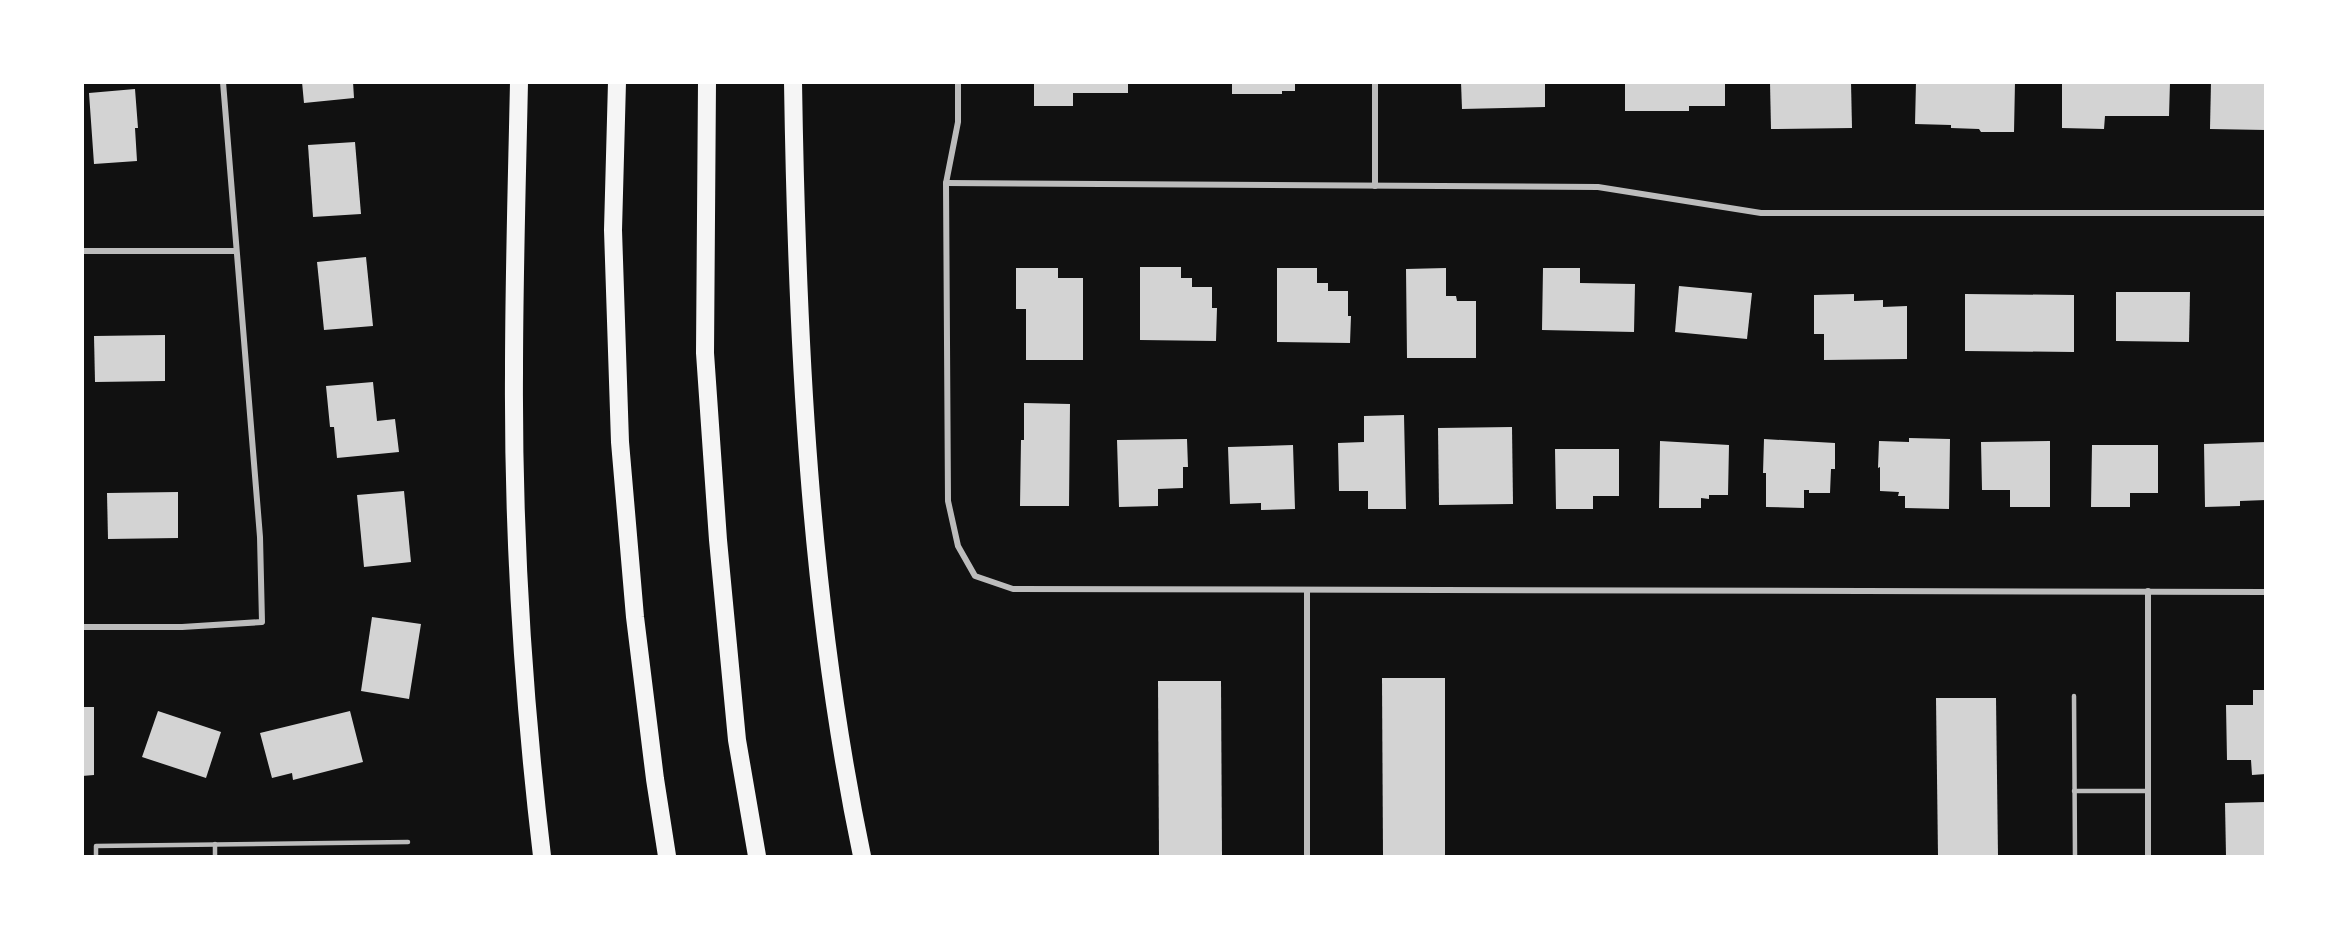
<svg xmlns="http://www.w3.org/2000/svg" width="2348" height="939" font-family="Karla,sans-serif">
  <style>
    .building { fill: #d3d3d3 }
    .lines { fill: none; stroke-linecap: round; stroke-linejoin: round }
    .service { stroke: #bcbcbc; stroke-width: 4.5 }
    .minor { stroke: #bcbcbc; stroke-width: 6 }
    .motorway { stroke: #f5f5f5; stroke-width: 18 }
  </style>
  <rect width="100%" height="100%" fill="#111"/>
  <g class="building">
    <path d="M302,82h51l1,16 -50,5z"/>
    <path d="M1034,82h94v11h-55v13h-39z"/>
    <path d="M1232,82h63v9h-13v3h-50z"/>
    <path d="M1461,82h84v25l-83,2z"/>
    <path d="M1625,82h100v24h-36v5h-64z"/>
    <path d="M1770,82h81l1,46 -81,1z"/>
    <path d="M1916,82h99l-1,50h-33l-2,-3 -28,-1v-3l-36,-1z"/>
    <path d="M2062,82h108l-1,34h-64l-1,13 -42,-1z"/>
    <path d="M2211,82h55v48l-56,-1z"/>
    <path d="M135,89l3,39h-3l2,33 -43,3 -5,-71z"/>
    <path d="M355,142l6,72 -48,3 -5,-72z"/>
    <path d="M366,257l7,69 -49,4 -7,-68z"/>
    <path d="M1140,267h41v11h11v9h20v21h5l-1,33 -76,-1z"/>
    <path d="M1016,268h42v10h25v82h-57v-51h-10z"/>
    <path d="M1277,268h40v15h11v8h20v25h3l-1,27 -73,-1z"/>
    <path d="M1446,268v28h10l1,5h19v57h-69l-1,-89z"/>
    <path d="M1543,268h37v15l55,1 -1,48 -92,-2z"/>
    <path d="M1679,286l73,7 -5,46 -72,-7z"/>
    <path d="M2116,292h74l-1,50 -73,-1z"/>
    <path d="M1854,294v7l29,-1v7l24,-1v53l-83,1v-26h-10v-39z"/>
    <path d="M1965,294l109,1v57l-109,-1z"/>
    <path d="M165,335v46l-70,1 -1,-46z"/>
    <path d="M373,382l4,39 18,-2 4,33 -62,6 -3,-31h-4l-4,-41z"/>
    <path d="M1024,403l46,1 -1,102h-49l1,-66h3z"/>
    <path d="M1404,415l2,94h-38v-18h-29l-1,-48 26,-1v-26z"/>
    <path d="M1512,427l1,77 -74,1 -1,-77z"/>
    <path d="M1909,438l41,1 -1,70 -44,-1v-12h-7l1,-4 -19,-1v-24l-2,1 1,-27 30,1z"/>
    <path d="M1187,439l1,28h-5v21l-25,1v17l-39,1 -2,-67z"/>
    <path d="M1764,439l71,4v26h-4l-1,24h-21v-3h-5v18l-38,-1v-34h-3z"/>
    <path d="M1660,441l69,4 -1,50h-19v4l-8,-1v10h-42z"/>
    <path d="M2050,441v66h-40v-17h-28l-1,-48z"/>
    <path d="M2266,442v58l-26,1v5l-35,1 -1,-63z"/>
    <path d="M1293,445l2,64 -34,1v-7l-31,1 -2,-57z"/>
    <path d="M2092,445h66v48h-28v14h-39z"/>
    <path d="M1555,449h64v47h-26v13h-37z"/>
    <path d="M404,491l7,71 -47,5 -7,-72z"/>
    <path d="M178,492v46l-70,1 -1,-46z"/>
    <path d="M372,617l49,7 -12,75 -48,-8z"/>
    <path d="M1382,678h63v178h-62z"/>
    <path d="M1158,681h63l1,175h-63z"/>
    <path d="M2253,690h13v84l-14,1 -1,-15h-24l-1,-55h27z"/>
    <path d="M1936,698h60l2,158h-60z"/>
    <path d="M82,707h12v68l-12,1z"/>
    <path d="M158,711l63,21 -15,46 -64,-21z"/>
    <path d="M350,711l13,51 -70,18 -1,-7 -20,5 -12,-45z"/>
    <path d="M2266,802v54h-40l-1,-53z"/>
  </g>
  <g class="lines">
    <g class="service">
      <path d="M2074,696l1,160"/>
      <path d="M2074,791h74"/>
      <path d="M215,844v12"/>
      <path d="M96,856v-10l312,-4"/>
    </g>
    <g class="minor">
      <path d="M958,82v40l-12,61 2,318 10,45 17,30 38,13 1253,3"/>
      <path d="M1375,82v104"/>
      <path d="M946,183l652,4 163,26h505"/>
      <path d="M82,251h153"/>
      <path d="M2148,591v265"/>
      <path d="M82,627h100l80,-5 -2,-85 -37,-455"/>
      <path d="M1307,856v-265"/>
    </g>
    <g class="motorway">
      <path d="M519,82c-2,97 -5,194 -5,291 -1,161 9,323 28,483"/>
      <path d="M617,82l-4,148 7,212 15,175 20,162 12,77"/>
      <path d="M707,82l-2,271 13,187 19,200 20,116"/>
      <path d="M793,82c4,259 16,521 69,774"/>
    </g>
  </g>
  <rect width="2348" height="939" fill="none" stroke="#ffffff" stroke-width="168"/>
</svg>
